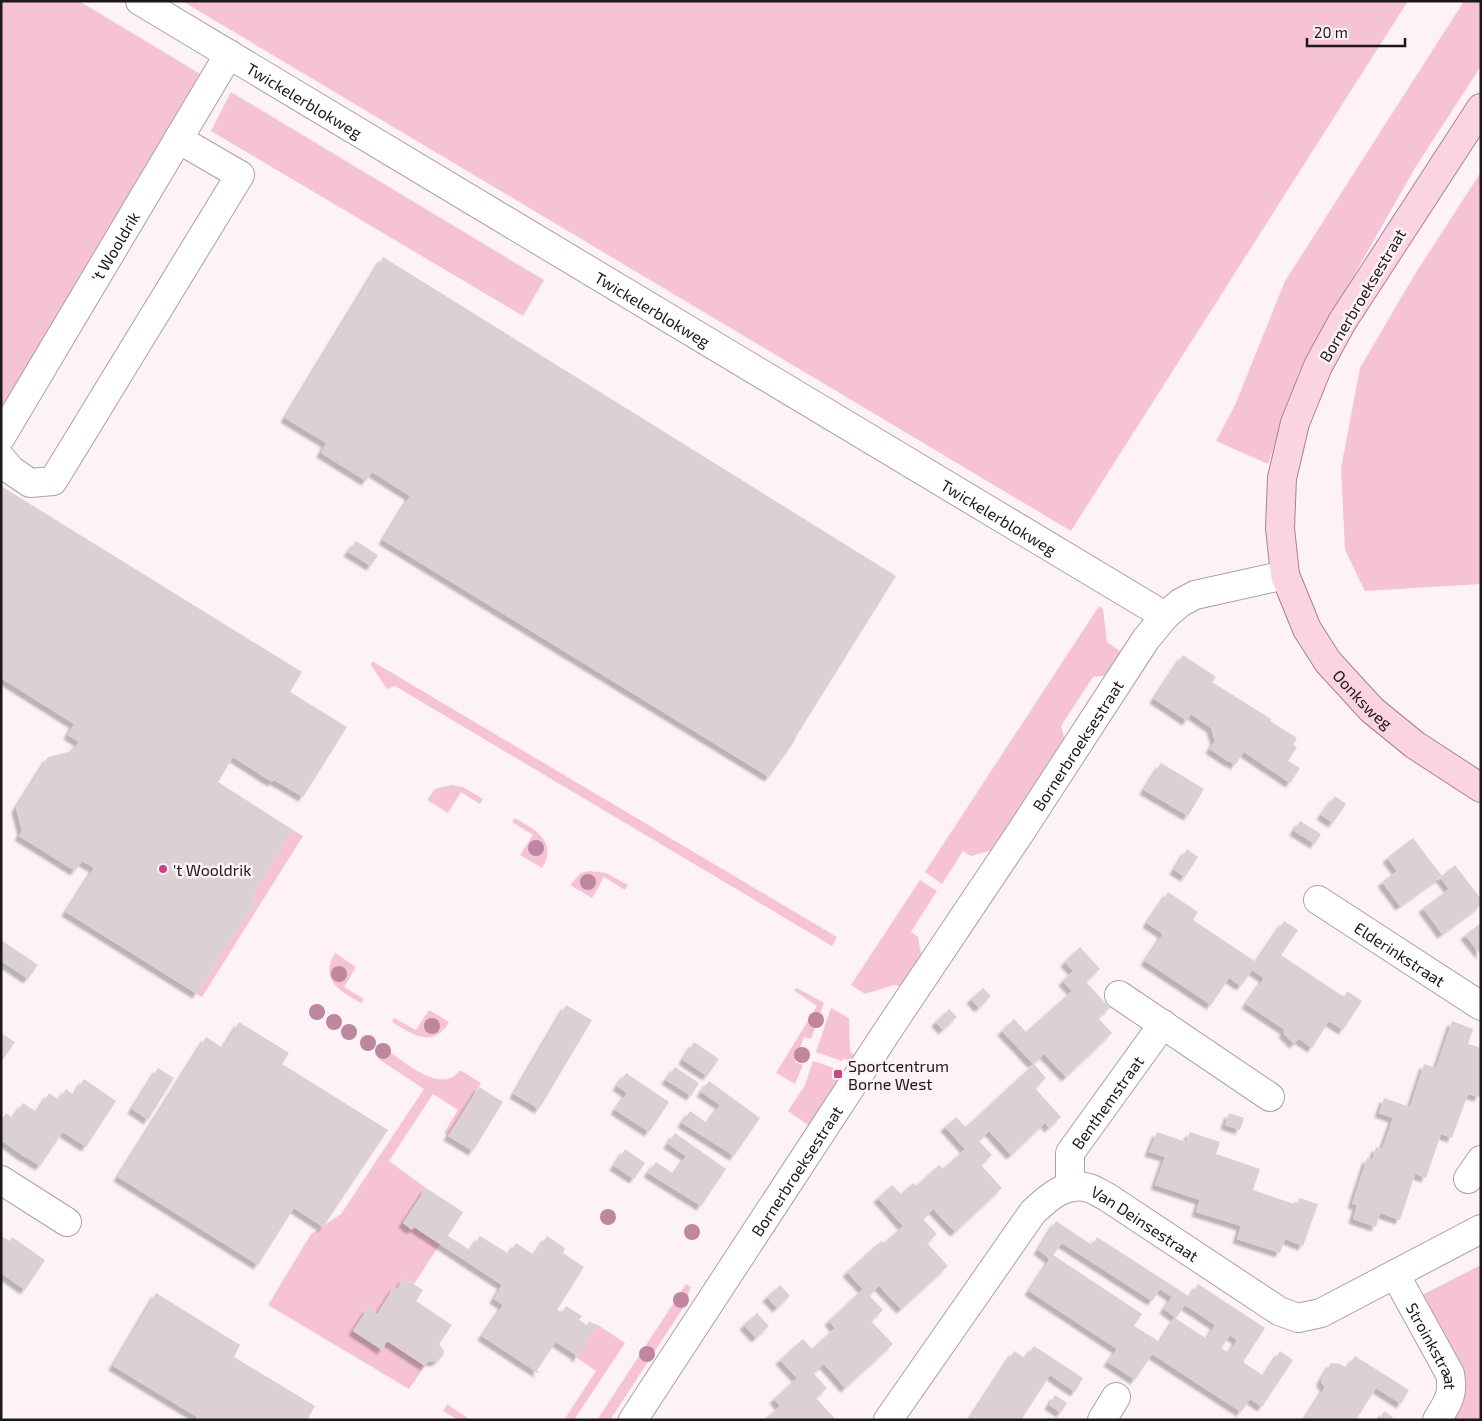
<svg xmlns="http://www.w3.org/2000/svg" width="1482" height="1421" font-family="'Exo 2',sans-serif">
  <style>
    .green { fill: #f6c3d5 }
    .building { fill: #dbd0d4; fill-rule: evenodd; filter: url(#shadow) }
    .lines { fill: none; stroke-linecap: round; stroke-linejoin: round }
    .minor-casing { stroke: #aba1a4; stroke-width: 30 }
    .major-casing { stroke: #ab8090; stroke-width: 30 }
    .minor { stroke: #fff; stroke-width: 28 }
    .major { stroke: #fbd4e3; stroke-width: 28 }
    .tree { fill: #be869f }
    .poi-dot { fill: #cc4483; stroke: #fdf3f6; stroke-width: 2 }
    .labels { text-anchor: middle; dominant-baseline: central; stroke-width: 5; stroke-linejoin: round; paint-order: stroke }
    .street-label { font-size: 16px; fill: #1b1819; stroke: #fdf3f6 }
    .poi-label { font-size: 16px; fill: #1b1819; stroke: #fdf3f6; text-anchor: start }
  </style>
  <defs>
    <filter id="shadow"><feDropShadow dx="-4.5" dy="4.5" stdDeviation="1" flood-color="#0004"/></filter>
  </defs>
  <rect width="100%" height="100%" fill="#fdf3f6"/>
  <g class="green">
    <path d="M1,1h78l123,74 -201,347z"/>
    <path d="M182,1h1226l-337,530z"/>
    <path d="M1464,1h17v65l-66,102 -115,202 -32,94 -52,-23 19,-36 50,-124z"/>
    <path d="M231,92l313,188 -21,36 -312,-185z"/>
    <path d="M1481,172v412l-116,7 -20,-41 -4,-82 19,-100 55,-94z"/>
    <path d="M1099,606l4,3 4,33 16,11 -14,22 -16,2 -32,49 4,14 -72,110 -22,6 -8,-5 -21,33 -17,-12z"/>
    <path d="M372,661l465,276 -5,9 -437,-260 -8,3 -16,-24z"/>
    <path d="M451,785l12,2 20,12 -3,5 -19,-12 -13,21 -21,-13 8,-11z"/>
    <path d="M515,818c19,11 44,24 27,50l-22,-13 13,-20 -21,-13z"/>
    <path d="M293,830l10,6 -101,161 -5,-3 59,-94 -5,-3z"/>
    <path d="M589,871l17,2 22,12 -3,5 -21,-13 -12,21 -22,-13 11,-12z"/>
    <path d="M920,880l17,11 -26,41 7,5 4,22 -18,28 -10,-2 -29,9 -14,-9z"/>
    <path d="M335,953l21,14 -12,20 20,12 -3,4c-21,-12 -42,-23 -26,-50z"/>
    <path d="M797,988l27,15 -13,36 -7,-2 -9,25 8,3 -8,19 -19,-11 41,-67 -21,-14 -2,-2z"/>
    <path d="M831,1008l18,10 1,33 7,7 -4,6 -9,-6 -2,3 -26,-9z"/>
    <path d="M429,1010l20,12c-16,27 -36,13 -57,0l2,-4 22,12z"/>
    <path d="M387,1050c18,12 55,46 73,20l21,13 -33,53 -4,-3 14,-23 -25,-16 -44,67 37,27 -23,35 9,6 2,-2 26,17 -26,40 -10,-6 -7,11 -3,-2 -17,27 -9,-6 -15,23 29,18 5,-8 38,25 -16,23 -141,-84 43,-71 30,-20 83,-125 -44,-29z"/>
    <path d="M813,1061l24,8 -4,6 9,5 -31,47 -23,-16 17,-26z"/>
    <path d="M1481,1265v155h-28l-33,-124z"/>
    <path d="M686,1284l5,3 -8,21 -73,112h-13z"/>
    <path d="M598,1325l27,18 -51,77h-10l32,-49 -19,-13z"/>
    <path d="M447,1405h1l23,15h-13l-15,-9z"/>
  </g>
  <g class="building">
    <path d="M383,257l513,319 -99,159 -3,7 -25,35 -386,-237 27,-44 -38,-24 -6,9 -45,-28 5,-10 -41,-25z"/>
    <path d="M1,486l301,186 -12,20 57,35 -44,70 -29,-17 -2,2 -39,-25 -15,25 75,48 -42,67 5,3 -59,94 -131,-82 28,-44 -12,-7 -7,10 -56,-35 3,-5 -6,-23 32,-51 24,-6 7,-9 -11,-7 6,-11 -73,-46z"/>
    <path d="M356,541l22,14 -7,11 -23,-14z"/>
    <path d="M1183,655l33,22 -4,5 59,37 -1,2 27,17 -4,7 4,2 -9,14 12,7 -10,15 -46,-31 -9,13 -6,-4v1l-19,-13 5,-8 -4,-13 -20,-14 -4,7 -33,-22z"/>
    <path d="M1161,763l43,26 -16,27 -44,-26z"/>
    <path d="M1335,796l11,8 -13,19 -12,-8z"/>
    <path d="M1300,821l21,13 -6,10 -21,-13z"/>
    <path d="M1413,838l29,38 13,-11 26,34v6l-39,29 -19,-26 26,-19 -9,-12 -40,29 -18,-24 15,-11 -10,-13z"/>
    <path d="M1187,849l11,8 -13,20 -11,-7z"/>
    <path d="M1168,892l30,20 -5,8 63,42 28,-41 14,9 -17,25 63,42 3,-6 15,10 -19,29 -14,-9 -17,27 -13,-9 -5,5 -11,-11 2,-3 -39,-26 18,-26 -12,-8 -11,16 -12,-8 -18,27 -66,-44 18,-27 -16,-11z"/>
    <path d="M1481,923v32l-16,-20z"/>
    <path d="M1,940l37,25 -10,14 -27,-18z"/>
    <path d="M1080,947l20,22 -14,13 24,26 -12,10 14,15 -46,44 -22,-23 -11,10 -31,-33 12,-12 12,13 46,-41 -9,-10 10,-10 -8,-9z"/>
    <path d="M983,988l8,8 -12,12 -8,-9z"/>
    <path d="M566,1005l26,15 -53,89 -25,-15z"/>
    <path d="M949,1009l8,8 -14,13 -7,-8z"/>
    <path d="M1452,1021l21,8 -5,15 13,4v44l-2,5 -11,-3 -16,44 -11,-4 -15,44 -11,-4 -15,46 -20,-7 -4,14 -23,-8 4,-14 -5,-1 15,-46 5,2 4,-13 6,2 11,-31 -14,-5 5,-15 26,9 14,-43 12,4z"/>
    <path d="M239,1022l50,31 -7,11 106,66 -65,97 -29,-19 -36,57 -140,-88 88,-140 17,11z"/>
    <path d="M1,1033l14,9 -14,20z"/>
    <path d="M694,1042l25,17 -12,17 -24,-16z"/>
    <path d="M1034,1064l12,14 -11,10 26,29 -12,11 -4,-5 -34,32 -22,-24 -10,10 13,14 -11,10 21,23 -47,44 -22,-23 -10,10 14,15 -10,9 21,23 -47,43 -22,-23 -10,9 14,15 -12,11 22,23 -48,44 -21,-24 -11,9 14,15 -11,10 20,22h-72l16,-14 -6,-7 23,-21 -17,-18 23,-21 9,10 23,-21 -6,-7 34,-32 -16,-17 34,-31 3,2 19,-17 -25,-28 14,-13 9,9 12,-11 3,3 23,-21 4,4 22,-20 -20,-22 11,-10 10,10z"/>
    <path d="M675,1067l24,16 -8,13 -25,-16z"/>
    <path d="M158,1068l16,10 -26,42 -16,-11z"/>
    <path d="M626,1073l43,29 -20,30 -34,-22 12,-17 -10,-7z"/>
    <path d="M84,1079l32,22 -30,46 -23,-15 -23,34 -14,-9v1l-25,-18v-19l5,-8 7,5 10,-15 14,9 12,-19 10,7 7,-11 8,6z"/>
    <path d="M709,1081l51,37 -26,38 -52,-33 8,-12 17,12 13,-18 -19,-13z"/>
    <path d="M479,1087l24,15 -30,49 -25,-15z"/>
    <path d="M1229,1113l15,5 -4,12 -15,-5z"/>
    <path d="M1157,1132l29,10 4,-10 30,10 -4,12 44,15 -7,21 44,15 2,-7 19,6 -15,42 -18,-7 -5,14 -43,-14 4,-13 -45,-14 4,-12 -45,-15 10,-28 -16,-5z"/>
    <path d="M675,1133l51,36 -25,37 -53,-33 8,-11 18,12 12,-18 -18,-12z"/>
    <path d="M625,1149l20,14 -11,16 -20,-13z"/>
    <path d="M426,1188l37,24 -15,24 22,14 10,-14 29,18 7,-11 18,12 13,-19 18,12 -2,5 21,14 -27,43 5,3 4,-7 16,10 -3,4 8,5 2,-4 7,4 1,-1 1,1 -21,33 -2,-2 1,-1 -20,-13 -19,28 2,2 -1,1 -56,-37 21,-31 -9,-6 8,-14 -88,-58 -2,3 -9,-7z"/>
    <path d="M1056,1221l36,24 5,-8 93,60 8,-13 67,44 -22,34 21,14 16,-25 13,9 -31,47 -12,-8 -9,13 -89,-58 -17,26 -27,-18 9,-13 -88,-58 21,-32 -12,-9zM1062,1243l90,58 8,-12 12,8 -8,12 12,9 9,-13 30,20 -8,14 -32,-21 -15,24 -26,-16 8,-12 -89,-59zM1230,1335l7,5 -8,13 -8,-5z"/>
    <path d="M1,1236l9,5 2,-4 33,23 -20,30 -24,-17z"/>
    <path d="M404,1278l19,12 -7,11 36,24 -13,19 5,7 -1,5 -7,6 -8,-1 -3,5 -38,-25 -5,9 -29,-19 15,-23 9,6 17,-27 3,2z"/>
    <path d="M780,1285l10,11 -13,12 -10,-11z"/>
    <path d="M156,1293l84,52 -6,12 81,49 -8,14h-111l1,-3 -84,-51z"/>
    <path d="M757,1313l12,13 -13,12 -12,-13z"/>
    <path d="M1034,1346l49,32 -8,14 -25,-17 -29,45h-52l45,-69 11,7z"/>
    <path d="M1355,1356l54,34 -8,14 -25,-16 -20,32h-52l21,-33 -3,-3 -1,-4 10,-17 9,1 7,4z"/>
    <path d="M1055,1395l12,8 -6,10 -12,-8z"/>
    <path d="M1384,1411l9,6 -2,3h-12z"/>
  </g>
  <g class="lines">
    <defs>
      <g id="minor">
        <path id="s1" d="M140,1l1025,615"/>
        <path id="s2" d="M1,437l228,-383"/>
        <path d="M1,458l10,12 19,13 23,-2 187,-306 -62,-36"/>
        <path id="s3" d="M1318,900l163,106"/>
        <path d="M1119,995l151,102"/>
        <path d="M1468,1179l13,-19"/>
        <path d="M1,1180l66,42"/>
        <path id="s4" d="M1070,1186v-33l93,-129"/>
        <path id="s5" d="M1395,1274l55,100c4,21 -2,28 -13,46"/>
        <path id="s6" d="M633,1420l257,-393 132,-197 124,-191 19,-23 15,-13 15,-8 90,-20"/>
        <path id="s7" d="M888,1420l145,-208c16,-15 33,-31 56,-24 6,2 12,6 18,9l172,114 19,7 23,-5 160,-84"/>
        <path d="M1102,1420l14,-23"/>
      </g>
      <g id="major">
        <path id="s8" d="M1481,108l-139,214 -24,44 -23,57 -13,55 -2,50 5,47 22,54 21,33 44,48 43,35 66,43"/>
      </g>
    </defs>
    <use href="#minor" class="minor-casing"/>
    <use href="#major" class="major-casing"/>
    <use href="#minor" class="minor"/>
    <use href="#major" class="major"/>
  </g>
  <g class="tree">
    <circle cx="536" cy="848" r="8"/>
    <circle cx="588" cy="882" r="8"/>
    <circle cx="339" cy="974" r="8"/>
    <circle cx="317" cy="1012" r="8"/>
    <circle cx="816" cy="1020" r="8"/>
    <circle cx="334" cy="1022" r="8"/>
    <circle cx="432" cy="1026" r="8"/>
    <circle cx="349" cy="1032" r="8"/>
    <circle cx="368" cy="1043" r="8"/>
    <circle cx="383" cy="1051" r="8"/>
    <circle cx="802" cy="1055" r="8"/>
    <circle cx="608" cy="1217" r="8"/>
    <circle cx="692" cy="1232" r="8"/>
    <circle cx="681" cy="1300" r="8"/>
    <circle cx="647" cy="1354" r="8"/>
  </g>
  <g class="poi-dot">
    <circle cx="163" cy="869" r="5"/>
    <rect x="833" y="1069" width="10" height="10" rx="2.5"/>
  </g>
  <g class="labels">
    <g class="street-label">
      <text stroke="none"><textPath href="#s1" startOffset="192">Twickelerblokweg</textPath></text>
      <text stroke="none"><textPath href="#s2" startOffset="222">'t Wooldrik</textPath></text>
      <text transform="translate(1362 295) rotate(-59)">Bornerbroeksestraat</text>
      <text stroke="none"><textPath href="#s1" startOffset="598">Twickelerblokweg</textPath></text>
      <text stroke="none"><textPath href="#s1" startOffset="1002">Twickelerblokweg</textPath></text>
      <text stroke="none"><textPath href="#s8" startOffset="669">Oonksweg</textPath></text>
      <text stroke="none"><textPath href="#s6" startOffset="808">Bornerbroeksestraat</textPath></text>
      <text stroke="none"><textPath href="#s3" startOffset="98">Elderinkstraat</textPath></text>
      <text stroke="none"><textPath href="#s4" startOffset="96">Benthemstraat</textPath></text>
      <text stroke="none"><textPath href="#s6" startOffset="298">Bornerbroeksestraat</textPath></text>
      <text stroke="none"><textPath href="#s7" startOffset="384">Van Deinsestraat</textPath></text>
      <text stroke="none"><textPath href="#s5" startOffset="82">Stroinkstraat</textPath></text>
    </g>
    <g class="poi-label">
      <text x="173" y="869">'t Wooldrik</text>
      <text x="848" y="1065">Sportcentrum<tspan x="848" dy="18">Borne West</tspan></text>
    </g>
  </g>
  <rect width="1482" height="1421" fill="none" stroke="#1b1819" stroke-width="5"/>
  <path d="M1307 38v8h98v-8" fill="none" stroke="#1b1819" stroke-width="2.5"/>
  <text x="1314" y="38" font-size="15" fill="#1b1819" stroke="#fdf3f6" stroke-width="4" paint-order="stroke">20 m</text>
</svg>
